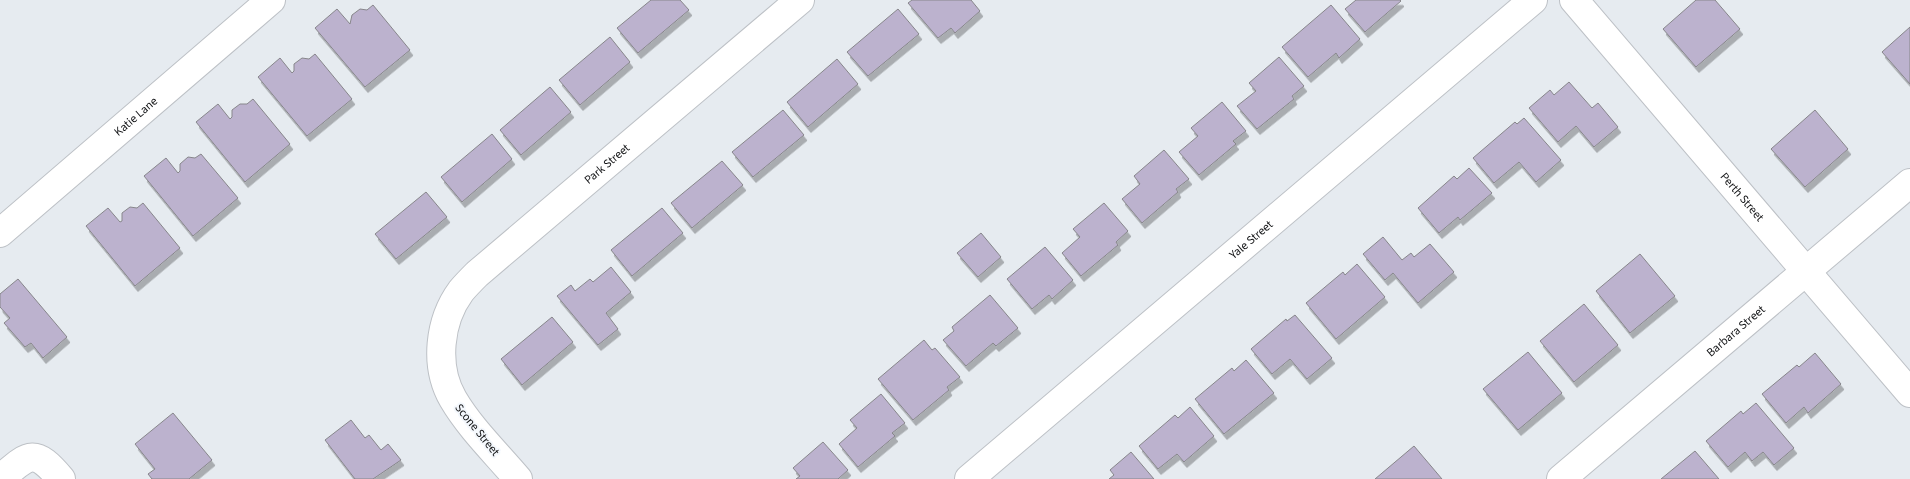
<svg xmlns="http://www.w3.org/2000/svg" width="1910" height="479" font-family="'Source Sans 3',sans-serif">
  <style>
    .building { fill: #bcb2ce; stroke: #87868b; filter: url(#shadow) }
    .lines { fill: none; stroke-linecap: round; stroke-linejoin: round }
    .minor-casing { stroke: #bdc1c6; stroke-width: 30 }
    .minor { stroke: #fff; stroke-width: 28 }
    .labels { text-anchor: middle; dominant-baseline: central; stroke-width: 4; stroke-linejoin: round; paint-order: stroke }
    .street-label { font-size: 12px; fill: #121315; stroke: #f4f8fd }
  </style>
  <defs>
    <filter id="shadow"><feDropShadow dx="3" dy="5.5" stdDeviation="0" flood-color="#0004"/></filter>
  </defs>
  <rect width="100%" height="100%" fill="#e6ebf0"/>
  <g class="building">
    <path d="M651,0h29l9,10 -51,43 -21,-25z"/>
    <path d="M912,0h59l9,11 -25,22 -4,-5 -13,10 -30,-35z"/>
    <path d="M1356,0h44l1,1 -36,31 -20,-23z"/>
    <path d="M1696,0h19l25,29 -44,38 -33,-38z"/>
    <path d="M373,5l37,45 -45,37 -50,-59 22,-19 13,15 2,-9 8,-6 7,1z"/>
    <path d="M1331,5l29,34 -21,19 -3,-5 -28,24 -26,-30z"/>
    <path d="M898,9l21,25 -51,42 -21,-24z"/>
    <path d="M1910,27v57l-28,-32z"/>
    <path d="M610,37l20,25 -50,43 -21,-25z"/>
    <path d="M315,54l37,45 -45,37 -49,-59 22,-19 12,15 2,-2v-7l8,-6 7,1z"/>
    <path d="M1279,57l25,29 -12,10 2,3 -37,30 -20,-23 19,-15 -7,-8z"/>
    <path d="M837,59l21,25 -50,43 -21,-25z"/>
    <path d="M1569,82l23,26 6,-5 20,24 -24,20 -18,-21 -18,16 -29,-34 21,-18 4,5z"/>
    <path d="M550,87l21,25 -50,43 -21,-25z"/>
    <path d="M253,99l37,45 -45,38 -49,-60 22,-18 12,15 2,-2v-7l8,-6h7z"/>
    <path d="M1222,102l24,29 -13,10 3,3 -37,31 -20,-23 19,-16 -7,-8z"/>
    <path d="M783,110l21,25 -51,42 -21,-25z"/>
    <path d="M1815,110l33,39 -43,38 -34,-38z"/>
    <path d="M1524,118l37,42 -25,22 -17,-20 -25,21 -21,-25 42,-36 2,2z"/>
    <path d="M492,134l20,25 -50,43 -21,-25z"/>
    <path d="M1164,150l25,29 -13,10 2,3 -36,31 -20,-24 18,-15 -6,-8z"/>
    <path d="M201,154l37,44 -45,38 -49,-60 22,-18 12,15 2,-2v-7l8,-7 7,1z"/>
    <path d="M722,161l21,24 -51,43 -21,-25z"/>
    <path d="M1469,168l23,25 -32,27 -2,-3 -19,16 -21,-25 36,-32 3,3z"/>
    <path d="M426,192l21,25 -51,42 -21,-25z"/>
    <path d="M143,203l37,45 -45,38 -49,-60 22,-18 12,14 2,-1v-8l8,-6 7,1z"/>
    <path d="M1104,203l24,28 -12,11 2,3 -37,31 -19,-23 18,-16 -7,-8z"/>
    <path d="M662,208l21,25 -51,43 -21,-26z"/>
    <path d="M981,233l20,24 -23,20 -21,-24z"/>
    <path d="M1383,237l19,23 9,-7 3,4 16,-13 24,28 -36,31 -25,-30 -8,7 -22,-26z"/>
    <path d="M1045,247l28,33 -21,19 -3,-4 -17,14 -25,-30z"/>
    <path d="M1640,254l35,42 -45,37 -34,-42z"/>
    <path d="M1357,264l28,33 -49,42 -30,-36 37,-31 2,3z"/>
    <path d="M611,267l20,25 -25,21 12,16 -20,16 -41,-49 14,-11 4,6 15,-12 3,3z"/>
    <path d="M18,279l49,58 -24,21 -12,-15 -6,4 -21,-24 6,-5 -10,-11v-13z"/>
    <path d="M990,295l28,33 -22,18 -3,-3 -27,23 -23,-26 11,-9 -2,-4z"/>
    <path d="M1584,304l34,41 -44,37 -34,-41z"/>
    <path d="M1295,315l37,43 -25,21 -17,-20 -18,15 -21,-25 35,-30 1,2z"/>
    <path d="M552,317l21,25 -51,43 -21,-26z"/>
    <path d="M924,340l8,10 3,-2 25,29 -13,10 2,3 -36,30 -35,-41z"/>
    <path d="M1528,352l34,41 -44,37 -35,-41z"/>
    <path d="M1815,353l26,31 -33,29 -4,-6 -18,16 -24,-29 35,-29 2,2z"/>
    <path d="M1246,360l28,33 -50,41 -29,-35 37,-31 2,3z"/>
    <path d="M881,394l24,29 -13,10 3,3 -37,31 -19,-23 18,-16 -7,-8z"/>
    <path d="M1756,403l38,45 -20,17 -11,-13 -11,9 -7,-9 -17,15 -22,-26 35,-30 2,3z"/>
    <path d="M1190,407l24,29 -30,26 -7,-8 -19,15 -19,-23 36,-31 3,3z"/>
    <path d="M173,413l39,47 -23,19h-37l-4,-5 7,-5 -20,-25z"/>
    <path d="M351,420l14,18 4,-3 12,15 7,-6 13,16 -28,19h-18l-30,-39z"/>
    <path d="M823,442l25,28 -10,9h-42l4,-3 -7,-8z"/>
    <path d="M1414,446l28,33h-67z"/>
    <path d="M1695,451l24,28h-58z"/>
    <path d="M1131,452l23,27h-45l5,-4 -4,-5z"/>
  </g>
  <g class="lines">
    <defs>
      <g id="minor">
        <path id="s1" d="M1574,0l336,393"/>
        <path id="s2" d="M0,233l271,-233"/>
        <path d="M0,479c29,-25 34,-32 61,0"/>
        <path id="s3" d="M518,479c-22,-26 -48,-51 -65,-80 -19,-33 -14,-78 8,-108 5,-6 11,-12 16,-17l323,-274"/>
        <path id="s4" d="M969,479l564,-479"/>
        <path id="s5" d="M1561,479l349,-296"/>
      </g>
    </defs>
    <use href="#minor" class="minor-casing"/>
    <use href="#minor" class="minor"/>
  </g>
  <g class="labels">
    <g class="street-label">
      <text stroke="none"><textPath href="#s2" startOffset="179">Katie Lane</textPath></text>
      <text stroke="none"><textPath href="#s3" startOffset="411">Park Street</textPath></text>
      <text stroke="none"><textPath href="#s1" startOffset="259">Perth Street</textPath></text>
      <text stroke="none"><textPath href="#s4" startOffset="370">Yale Street</textPath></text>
      <text stroke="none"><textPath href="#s5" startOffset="229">Barbara Street</textPath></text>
      <text transform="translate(477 430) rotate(51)">Scone Street</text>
    </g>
  </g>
</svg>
